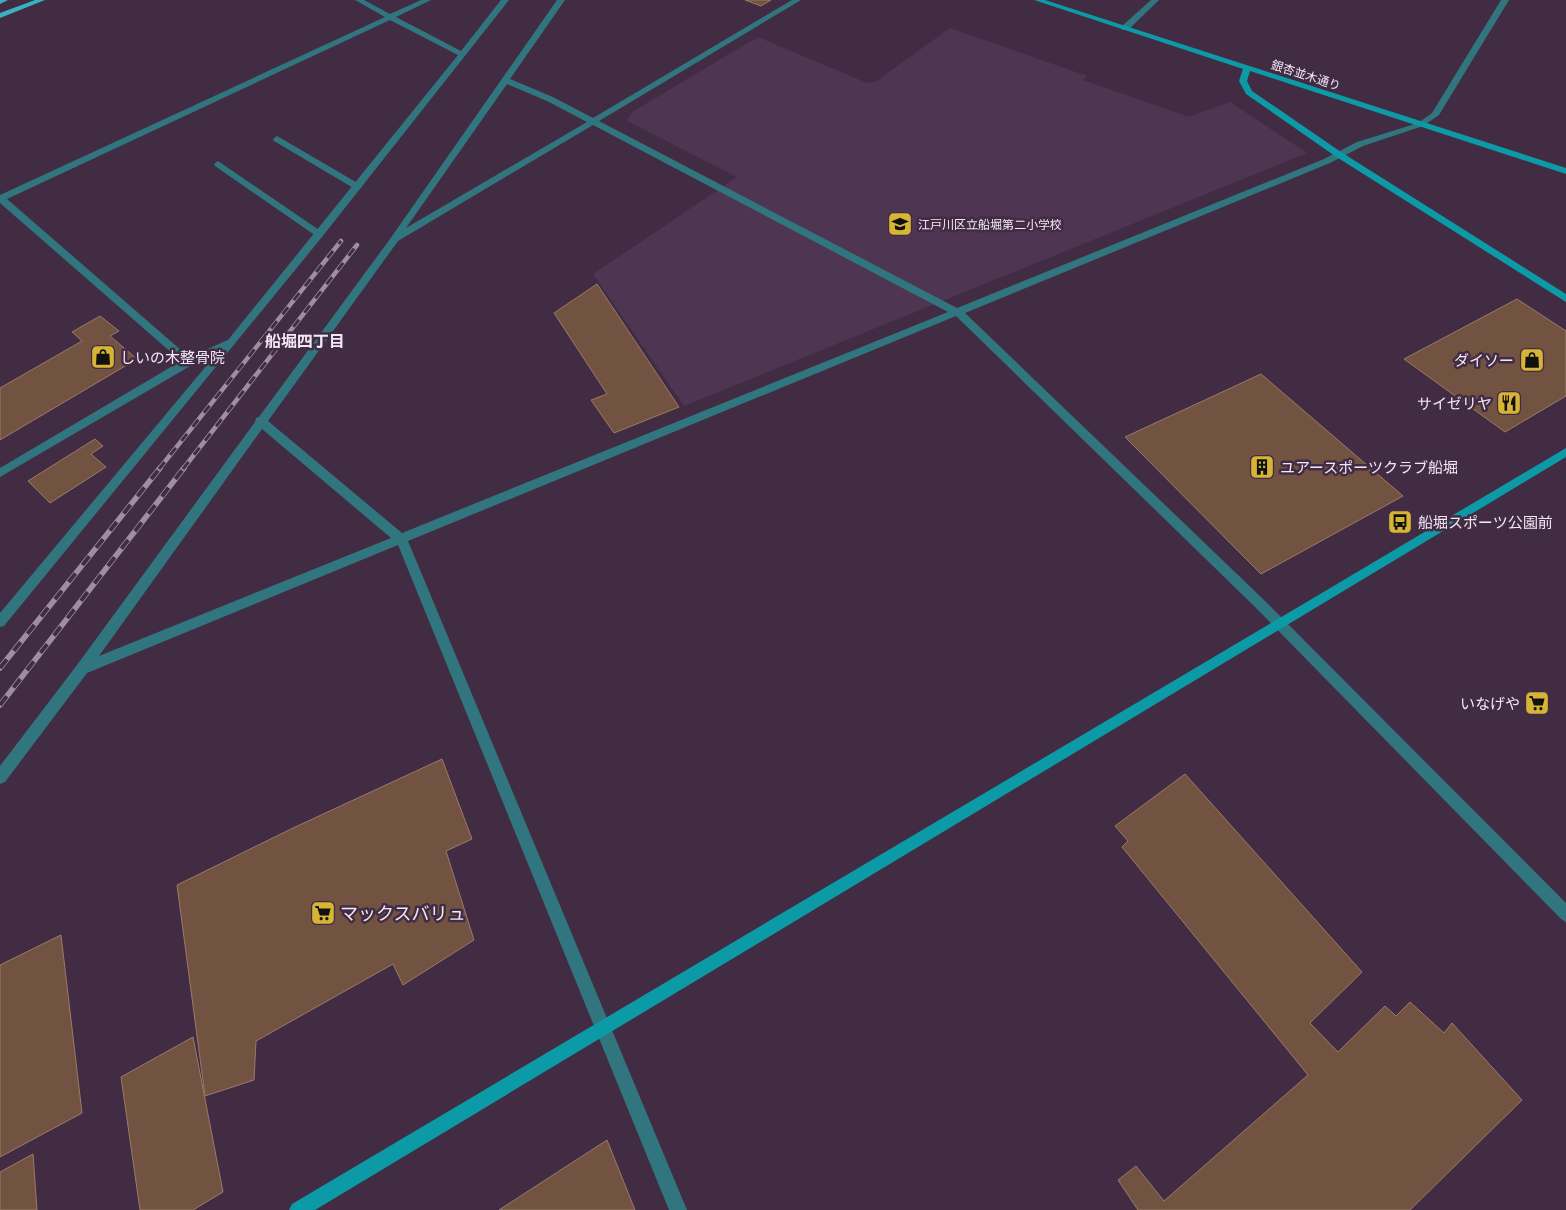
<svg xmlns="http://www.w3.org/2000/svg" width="1566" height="1210" font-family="Lato,'Noto Sans JP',sans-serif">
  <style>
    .built { fill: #4e3652 }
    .building { fill: #725342; stroke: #9b7a67 }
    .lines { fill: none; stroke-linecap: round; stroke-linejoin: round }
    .lane { fill: #31767e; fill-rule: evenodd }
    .street { fill: #31767e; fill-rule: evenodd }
    .secondary { fill: #0c9aa7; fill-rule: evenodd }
    .primary { fill: #38b2be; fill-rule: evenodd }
    .rail-far1-casing { stroke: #9f8ea1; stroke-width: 4.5 }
    .rail-casing { stroke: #9f8ea1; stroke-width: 5.5 }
    .rail-far1 { stroke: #412c44; stroke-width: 3; stroke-dasharray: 9; stroke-linecap: butt }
    .rail { stroke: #412c44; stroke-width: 4; stroke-dasharray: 11; stroke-linecap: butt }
    .labels { text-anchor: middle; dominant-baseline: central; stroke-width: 5; stroke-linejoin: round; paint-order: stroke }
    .far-street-label { font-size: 12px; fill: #f3e6f5; stroke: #412c44 }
    .far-poi-label { font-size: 12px; fill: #f3e6f5; stroke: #412c44; text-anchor: start }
    .poi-label { font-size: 15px; fill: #f3e6f5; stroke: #412c44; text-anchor: start }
    .neighbourhood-label { font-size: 16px; font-weight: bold; fill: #f3e6f5; stroke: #412c44 }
    .near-poi-label { font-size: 18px; fill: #f3e6f5; stroke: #412c44; text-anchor: start }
  </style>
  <rect width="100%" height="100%" fill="#412c44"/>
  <path class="built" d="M950,28l137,48 -4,4 106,37 41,-15 77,51 -623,253 -91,-132 144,-97 -110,-56 5,-9 126,-75 109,46 8,-1z"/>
  <g class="building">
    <path d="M745,0h26l-10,6z"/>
    <path d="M597,284l82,123 -65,26 -23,-33 16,-6 -53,-81z"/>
    <path d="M1517,299l49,32v65l-61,36 -101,-73z"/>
    <path d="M100,316l19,15 -9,5 27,23 -137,81v-52l82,-47 -10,-9z"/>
    <path d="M1261,374l142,122 -142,78 -136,-137z"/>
    <path d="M95,439l8,7 -12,8 15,13 -56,36 -22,-22z"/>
    <path d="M442,759l30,80 -26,12 28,89 -71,45 -10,-21 -137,77 -2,39 -49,16 -28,-211 116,-57z"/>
    <path d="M1185,774l177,198 -52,51 28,29 47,-46 11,10 14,-14 34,31 8,-10 70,77 -112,110h-272l-20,-30 18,-14 28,35 144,-126 -186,-228 6,-6 -13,-15z"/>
    <path d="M61,935l21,178 -82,44v-192z"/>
    <path d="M193,1037l30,155 -30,18h-53l-19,-133z"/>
    <path d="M607,1140l28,70h-136z"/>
    <path d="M33,1154l4,56h-37v-38z"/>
  </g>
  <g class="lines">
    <g class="lane">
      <path d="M277,136l84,49 1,2 -4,3 -3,-1 -81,-48 -1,-2z"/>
      <path d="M218,161l104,71v4h-6l-101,-70 -1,-2z"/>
    </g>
    <g class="street">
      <path d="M355,0h9l26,14 31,-14h10l-35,17 65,34 40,-51h8l-187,237 -318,389 -4,1v-14l217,-260 -25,12 -192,112v-9l181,-107 -181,-158v-8l385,-178zM390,20l68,35 -230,285 -39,17 -182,-158z"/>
      <path d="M557,0h8l-55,79 43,18 40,21 199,-118h9l-202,121 358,187 367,-149 33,-17 61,-19 14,-10 69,-113h8l-70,115 -16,11 -60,20 -33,17 -365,150 297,285 304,305v19l-5,-3 -307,-313 -298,-290 -548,225 279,669h-18l-271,-665 -311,128 -82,109 -5,2v-18l77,-101 178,-243 1,-4 3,-1 131,-178zM507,84l40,17 40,21 -181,106zM593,125l355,187 -546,221 -134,-112 130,-180zM262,429l129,109 -292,118z"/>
      <path d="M1151,0h8l-31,30h-6v-4z"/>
    </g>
    <g class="secondary">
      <path d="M1034,0h11l521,168v6l-316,-103 -3,10 5,10 89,61 225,142v8l-231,-146 -89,-62 -7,-13 4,-12z"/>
      <path d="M1566,448v9l-1251,753h-26l3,-6z"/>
    </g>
    <g class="primary">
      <path d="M0,0h8l-8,4z"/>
      <path d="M35,0h10l-45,18v-5z"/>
    </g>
    <defs>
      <g id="rail-far1">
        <path d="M159,469l182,-228"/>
        <path d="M183,469l174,-224"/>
      </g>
      <g id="rail">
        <path d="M0,668l160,-200"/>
        <path d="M0,705l184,-237"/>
      </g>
    </defs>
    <use href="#rail-far1" class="rail-far1-casing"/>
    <use href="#rail" class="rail-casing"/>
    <use href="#rail-far1" class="rail-far1"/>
    <use href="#rail" class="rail"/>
  </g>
  <defs>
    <symbol id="school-square" viewBox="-11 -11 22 22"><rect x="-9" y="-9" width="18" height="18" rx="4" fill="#d7b434" stroke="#412c44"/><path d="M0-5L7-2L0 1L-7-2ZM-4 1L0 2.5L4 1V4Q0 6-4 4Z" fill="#111"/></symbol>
    <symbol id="shop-square" viewBox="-11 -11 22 22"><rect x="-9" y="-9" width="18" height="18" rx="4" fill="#d7b434" stroke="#412c44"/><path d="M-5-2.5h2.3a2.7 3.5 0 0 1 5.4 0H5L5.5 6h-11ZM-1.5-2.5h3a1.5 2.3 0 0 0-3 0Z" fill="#111"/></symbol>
    <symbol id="restaurant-square" viewBox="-11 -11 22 22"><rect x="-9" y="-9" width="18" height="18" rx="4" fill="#d7b434" stroke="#412c44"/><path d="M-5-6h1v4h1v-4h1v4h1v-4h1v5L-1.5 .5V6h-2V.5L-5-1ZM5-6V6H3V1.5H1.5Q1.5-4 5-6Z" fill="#111"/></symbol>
    <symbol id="building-square" viewBox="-11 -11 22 22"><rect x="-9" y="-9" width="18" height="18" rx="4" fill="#d7b434" stroke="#412c44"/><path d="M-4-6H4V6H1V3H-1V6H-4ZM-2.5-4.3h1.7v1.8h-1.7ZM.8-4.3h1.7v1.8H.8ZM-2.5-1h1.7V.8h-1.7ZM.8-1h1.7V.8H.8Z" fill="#111"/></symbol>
    <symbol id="bus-square" viewBox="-11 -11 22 22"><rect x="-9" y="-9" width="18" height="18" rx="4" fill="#d7b434" stroke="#412c44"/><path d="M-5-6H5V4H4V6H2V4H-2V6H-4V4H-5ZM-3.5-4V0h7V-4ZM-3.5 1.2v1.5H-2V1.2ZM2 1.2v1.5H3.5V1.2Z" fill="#111"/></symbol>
    <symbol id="supermarket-square" viewBox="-11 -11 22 22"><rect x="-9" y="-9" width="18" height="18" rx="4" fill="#d7b434" stroke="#412c44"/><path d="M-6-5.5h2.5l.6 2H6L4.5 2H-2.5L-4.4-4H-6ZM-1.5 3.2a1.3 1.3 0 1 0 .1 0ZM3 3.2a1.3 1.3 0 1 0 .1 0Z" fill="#111"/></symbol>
  </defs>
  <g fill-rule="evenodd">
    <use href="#school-square" x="886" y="210" width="28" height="28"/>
    <use href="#shop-square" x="89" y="343" width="28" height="28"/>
    <use href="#shop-square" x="1518" y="346" width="28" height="28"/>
    <use href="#restaurant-square" x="1495" y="389" width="28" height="28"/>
    <use href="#building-square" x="1248" y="453" width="28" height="28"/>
    <use href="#bus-square" x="1386" y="508" width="28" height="28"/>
    <use href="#supermarket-square" x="1523" y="689" width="28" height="28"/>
    <use href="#supermarket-square" x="309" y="899" width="28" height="28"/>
  </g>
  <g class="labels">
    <g class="far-street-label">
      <text transform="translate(1306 75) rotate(18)">銀杏並木通り</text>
    </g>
    <g class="far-poi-label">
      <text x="918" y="224">江戸川区立船堀第二小学校</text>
    </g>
    <g class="poi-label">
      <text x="120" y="357">しいの木整骨院</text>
      <text x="1514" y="360" text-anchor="end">ダイソー</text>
      <text x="1492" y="403" text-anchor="end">サイゼリヤ</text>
      <text x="1280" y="467">ユアースポーツクラブ船堀</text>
      <text x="1418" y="522">船堀スポーツ公園前</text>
      <text x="1520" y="703" text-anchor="end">いなげや</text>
    </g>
    <g class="neighbourhood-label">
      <text x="305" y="340">船堀四丁目</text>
    </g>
    <g class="near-poi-label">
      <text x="340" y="913">マックスバリュ</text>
    </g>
  </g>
</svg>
